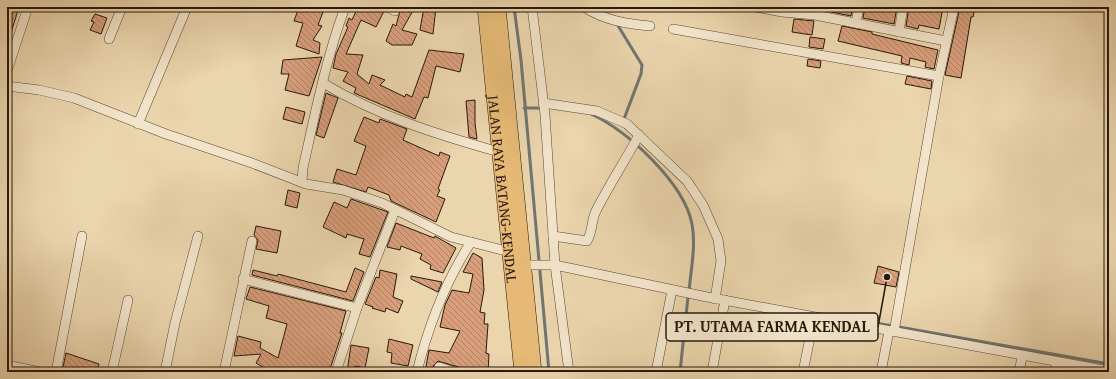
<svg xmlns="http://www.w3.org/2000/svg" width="1116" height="379" font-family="'Gentium Book Plus',serif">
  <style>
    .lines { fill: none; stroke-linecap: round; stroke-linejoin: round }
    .stream { stroke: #6f7673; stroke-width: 3 }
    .building { fill: url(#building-back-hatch); stroke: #27180c }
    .minor-casing { stroke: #584734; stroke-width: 10 }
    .trunk-casing { stroke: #27180c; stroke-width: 16 }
    .minor { stroke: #f2e4ca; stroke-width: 9 }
    .trunk { stroke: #e6ba76; stroke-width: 15 }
    .labels { text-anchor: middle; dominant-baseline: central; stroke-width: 3; stroke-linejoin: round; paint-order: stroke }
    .street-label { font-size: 15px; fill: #27180c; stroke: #f2e4ca }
    .leader { fill: none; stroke: #27180c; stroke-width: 1.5 }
    .callout-dot { fill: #27180c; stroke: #f2e4ca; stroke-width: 1.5 }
    .callout { fill: #f2e4ca; stroke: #27180c; stroke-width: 1.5 }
    .callout-label { font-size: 16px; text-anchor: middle; font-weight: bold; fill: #27180c }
  </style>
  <defs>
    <pattern id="building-back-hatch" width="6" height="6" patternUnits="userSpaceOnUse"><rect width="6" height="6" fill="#d99f7c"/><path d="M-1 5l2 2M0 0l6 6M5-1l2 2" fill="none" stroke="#b08164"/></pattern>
  </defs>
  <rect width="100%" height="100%" fill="#ebd5ad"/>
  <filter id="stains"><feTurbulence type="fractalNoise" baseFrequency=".005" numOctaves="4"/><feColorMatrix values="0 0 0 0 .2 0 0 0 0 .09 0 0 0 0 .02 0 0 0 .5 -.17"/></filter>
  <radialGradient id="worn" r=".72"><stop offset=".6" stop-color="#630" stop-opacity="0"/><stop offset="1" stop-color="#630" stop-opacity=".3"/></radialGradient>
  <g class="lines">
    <g class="stream">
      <path d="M514,7l7,53 28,312"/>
      <path d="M617,24l25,41 -1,9 -17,45"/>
      <path d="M524,108h18"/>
      <path d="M591,114c37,17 93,69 101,110 4,22 -1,45 -3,67"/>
      <path d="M841,317l52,9"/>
      <path d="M899,327l210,37"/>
      <path d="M680,372l8,-75"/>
    </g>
  </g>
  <g class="building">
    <path d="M7,7h12l-10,32h-2z"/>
    <path d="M299,7h26l-7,18 4,1 -9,14 7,3 -1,11 -23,-8 7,-23 -9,-2z"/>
    <path d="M358,7h24l2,4 -8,16 -15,-7 -15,34 17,1 -6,19 12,10 3,-9 13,5 -5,5 25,12 1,-3 6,3 17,-47 35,4 -4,18 -24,-6 -8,32 -4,-1 -9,22 -61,-26 2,-5 -13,-7 5,-9 -15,-4 3,-14 12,-27 -2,-1 3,-8 3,2z"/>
    <path d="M401,7h14l-13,23 15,4 -5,11h-20l-6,-4 7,-17 3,2z"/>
    <path d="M424,7h12l-3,27 -13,-4z"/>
    <path d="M822,7h31l-2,9 -29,-6z"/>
    <path d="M865,7h32l-3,17 -31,-6z"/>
    <path d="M909,7h34l-4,22 -20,-4 -1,4 -12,-3z"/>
    <path d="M960,7h15l-2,10h-2l-10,61 -16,-3z"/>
    <path d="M95,14l12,4 -6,16 -11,-4 4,-8 -3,-1z"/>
    <path d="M794,19l20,2 -2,14 -20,-3z"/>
    <path d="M842,26l30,6v2l66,16 -4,19 -9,-2 1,-5 -16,-4 -1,7 -8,-2 1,-7 -64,-15z"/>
    <path d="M810,37l15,2 -2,10 -14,-2z"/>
    <path d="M322,57l-13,39 -24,-6 4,-16h-8l2,-14z"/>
    <path d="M808,59l13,2 -1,7 -13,-2z"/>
    <path d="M907,76l25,5 -1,8 -26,-5z"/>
    <path d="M326,93l12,5 -14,40 -8,-3z"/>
    <path d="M475,100v23l2,16 -8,-2 -3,-36z"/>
    <path d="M286,107l19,5 -3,12 -19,-5z"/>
    <path d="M364,117l15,6 1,-4 27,10 -4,11 36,16 1,-4 10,4 -12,33 2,1 -3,6 8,3 -9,23 -45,-21 -2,-6 -21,-8 -2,5 -33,-10 4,-13 19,6 10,-29 -12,-5z"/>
    <path d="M288,190l12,3 -3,15 -12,-3z"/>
    <path d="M351,199l37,13 -18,45 -11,-3 5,-15 -17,-5 -1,4 -23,-11 11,-25 13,6z"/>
    <path d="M396,223l38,15 1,-2 21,12 -13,25 -13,-4 1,-4 -11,-6 2,-5 -21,-8 -1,4 -13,-3z"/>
    <path d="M256,226l25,5 -4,22 -21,-4 2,-9 -4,-5z"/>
    <path d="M473,253l9,5 2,32 -4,22 5,1 -1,11h4l-2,29 3,1 -1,18h-26l3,-3 -27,-8 -5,5 3,6h-11l4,-22 20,3 11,-22 -20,-4 5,-22 7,-15 17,3 4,-19 -10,-2z"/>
    <path d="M878,266l21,6 -3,15 -22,-4z"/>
    <path d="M355,268l9,4 -11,29 -101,-26 1,-5 24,6 1,-2 68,18z"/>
    <path d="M380,270l17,4 -4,23 10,4 -5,12 -12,-5 -1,4 -13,-4 1,-1 -8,-3 11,-27 3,1z"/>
    <path d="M411,276l31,6 -4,10 -27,-13z"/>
    <path d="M250,287l96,24 -6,22h2l-13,39 -16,-2 -1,2h-41l-15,-9 5,-9 -27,2 4,-20 23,6 -1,6 18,10 9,-34 -21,-6 3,-12 -23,-7z"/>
    <path d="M389,339l24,6 -5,21 -17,-3 1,-10 -5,-1z"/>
    <path d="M351,345l18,3 -4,20 -10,-2 -1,6h-7z"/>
    <path d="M66,353l33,11 -2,8h-35z"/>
  </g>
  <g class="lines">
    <defs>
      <g id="minor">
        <path d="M388,7l7,4"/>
        <path d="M532,7l13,108 10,150 14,107"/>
        <path d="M584,7c20,13 42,17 66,19"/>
        <path d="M756,7l26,5 33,3 131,26"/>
        <path d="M856,23l3,-16"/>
        <path d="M673,29l266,47"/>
        <path d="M899,32l4,-25"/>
        <path d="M109,39l13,-32"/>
        <path d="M7,71l21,-64"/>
        <path d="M323,83c54,33 116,52 176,69"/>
        <path d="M7,86l32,4 35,8 92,36 86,29 54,21 37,6 39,13 69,34 59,15"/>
        <path d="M543,103l54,8 30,13 60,57 16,24 15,34 3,22 -6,38"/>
        <path d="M138,124l49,-117"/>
        <path d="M302,181l1,-13c12,-54 23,-109 42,-161"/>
        <path d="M553,236l34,5c6,-9 4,-21 9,-30 13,-26 29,-50 43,-76"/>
        <path d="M523,265h32l152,32 402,74"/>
        <path d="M243,279l114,29"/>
        <path d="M894,332l45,-256 15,-69"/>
        <path d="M7,365l33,7"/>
        <path d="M439,367l16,5"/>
        <path d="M56,372l26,-136"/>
        <path d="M112,372l16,-72"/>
        <path d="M165,372l10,-49 23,-87"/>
        <path d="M224,372l28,-131"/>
        <path d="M336,372l21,-64 38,-98"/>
        <path d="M417,372c11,-45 29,-91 54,-130"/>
        <path d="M656,372l16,-82"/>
        <path d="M712,372l13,-72"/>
        <path d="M803,372l11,-54"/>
        <path d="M881,372l8,-41"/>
        <path d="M1019,372l3,-15"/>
        <path d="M1055,372l2,-10"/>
      </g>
      <g id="trunk">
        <path id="s1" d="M485,7l37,365"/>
        <path d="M498,7l36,365"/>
      </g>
    </defs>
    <use href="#minor" class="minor-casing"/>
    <use href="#trunk" class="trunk-casing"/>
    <use href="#minor" class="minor"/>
    <use href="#trunk" class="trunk"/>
  </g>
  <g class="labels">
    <g class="street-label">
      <text stroke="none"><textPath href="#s1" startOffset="183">JALAN RAYA BATANG-KENDAL</textPath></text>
    </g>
  </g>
  <path class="leader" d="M887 277L878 327"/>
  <circle class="callout-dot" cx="887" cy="277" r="4"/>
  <rect class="callout" x="666" y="313" width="212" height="28" rx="4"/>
  <g class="callout-label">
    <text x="772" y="332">PT. UTAMA FARMA KENDAL</text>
  </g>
  <rect width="1116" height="379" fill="none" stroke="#ebd5ad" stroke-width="24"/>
  <rect x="8" y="8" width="1100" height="363" fill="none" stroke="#27180c" stroke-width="2"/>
  <rect x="12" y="12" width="1092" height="355" fill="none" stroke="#27180c"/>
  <rect width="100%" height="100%" filter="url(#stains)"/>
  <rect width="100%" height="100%" fill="url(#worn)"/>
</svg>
